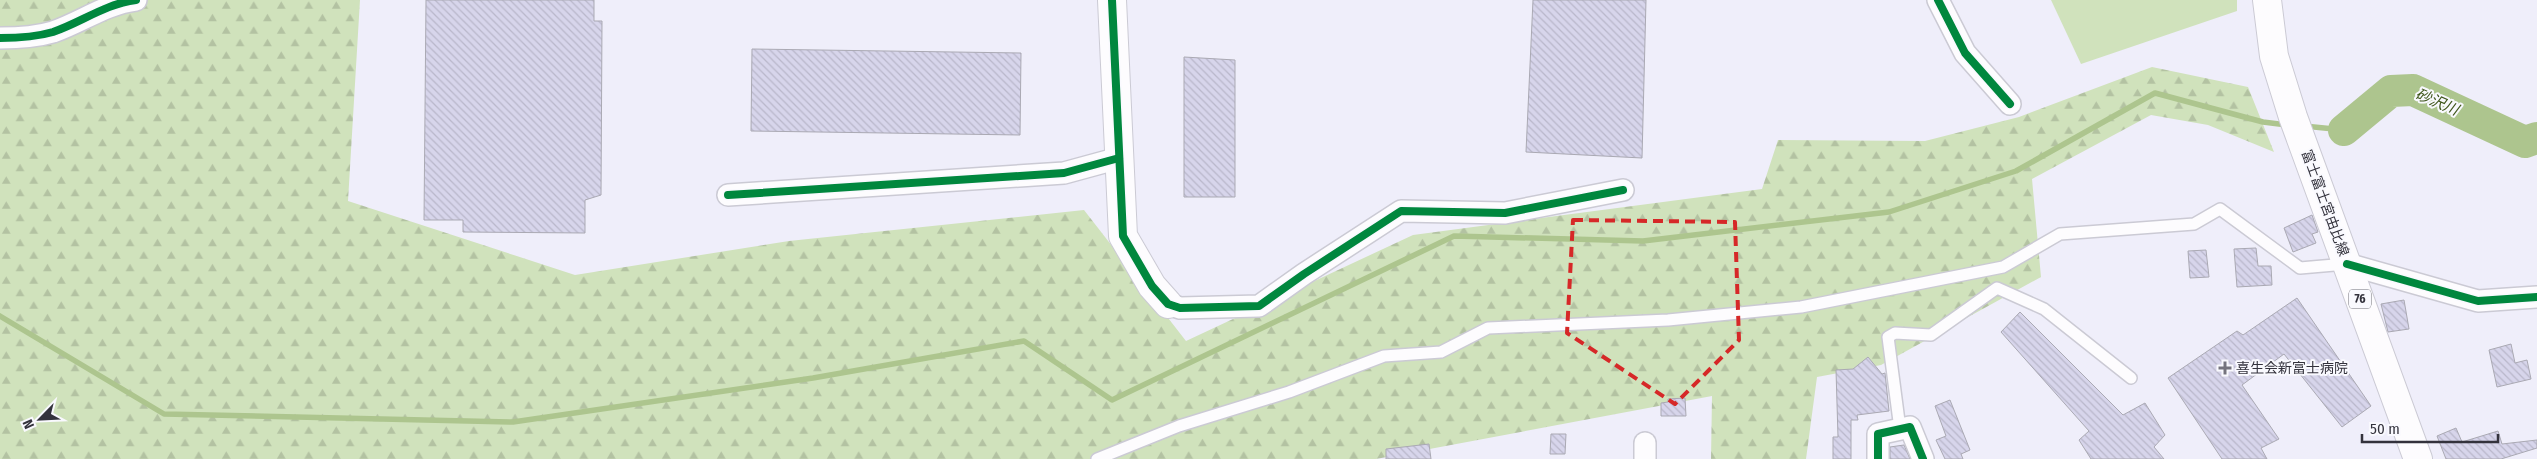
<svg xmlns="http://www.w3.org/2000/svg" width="2537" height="459" font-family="'Fira Sans Condensed','Noto Sans JP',sans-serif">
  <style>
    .forest { fill: url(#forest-firs) }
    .pitch { fill: #d0e2bc }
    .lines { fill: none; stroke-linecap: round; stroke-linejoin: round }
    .stream { stroke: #adc58e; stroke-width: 5.5 }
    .river { stroke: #adc58e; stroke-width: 32 }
    .building { fill: url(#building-back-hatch); stroke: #aaa9b3 }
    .lane-casing { stroke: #cbcad4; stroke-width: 14 }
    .street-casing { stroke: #cbcad4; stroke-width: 24 }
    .secondary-casing { stroke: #cbcad4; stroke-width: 30 }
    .primary-casing { stroke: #cbcad4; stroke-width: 30 }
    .lane { stroke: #fdfcfe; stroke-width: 11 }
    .street { stroke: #fdfcfe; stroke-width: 21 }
    .secondary { stroke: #fdfcfe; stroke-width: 28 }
    .primary { stroke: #fdfcfe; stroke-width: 28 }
    .cycleway-casing { stroke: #f9f9fe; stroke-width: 11 }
    .cycleway { stroke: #00873e; stroke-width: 8 }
    .marked { fill: none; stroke: #d62828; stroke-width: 4; stroke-dasharray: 10 6; stroke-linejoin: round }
    .poi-dot { fill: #75747e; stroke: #f9f9fe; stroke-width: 2 }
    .labels { text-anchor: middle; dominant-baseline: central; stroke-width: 4; stroke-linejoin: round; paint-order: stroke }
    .shield { fill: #f9f9fe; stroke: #6e6e76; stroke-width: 1 }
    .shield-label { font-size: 12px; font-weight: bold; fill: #33323c }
    .street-label { font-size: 14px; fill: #33323c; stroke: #f9f9fe }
    .poi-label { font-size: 14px; fill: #33323c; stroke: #f9f9fe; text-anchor: start }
    .water-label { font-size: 15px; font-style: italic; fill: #3e551a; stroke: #f9f9fe }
  </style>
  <defs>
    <pattern id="forest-firs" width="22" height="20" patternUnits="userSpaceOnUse" patternTransform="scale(1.25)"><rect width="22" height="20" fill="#d0e2bc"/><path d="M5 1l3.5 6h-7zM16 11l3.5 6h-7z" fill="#b3c2a2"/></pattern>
    <pattern id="building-back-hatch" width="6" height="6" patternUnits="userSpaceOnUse" patternTransform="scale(1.25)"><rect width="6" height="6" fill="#d7d5eb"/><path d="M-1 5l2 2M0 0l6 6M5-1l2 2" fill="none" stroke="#b9b7ca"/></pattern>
  </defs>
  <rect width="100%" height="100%" fill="#efeefa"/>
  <path class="forest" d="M0,0h360l-12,201 227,74 214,-34 295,-31 102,131 227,-106 349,-46 16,-49 147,1 94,-24 133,-50 96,20 26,65 -66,-27 -57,-10 -119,64 9,98 -160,88 -64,12 -11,82h-95l1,-63 -336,63h-1376z"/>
  <path class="pitch" d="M2051,0h186v11l-156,53z"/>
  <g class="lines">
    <g class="stream">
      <path d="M2304,126l40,4"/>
      <path d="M0,316l164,98 349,8 300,-44 211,-37 88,59 342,-164 189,5 246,-29 127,-41 139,-78 108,29 24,3"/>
    </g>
    <path class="river" d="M2344,130l47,-39 22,-1 112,52 12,-4"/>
  </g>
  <g class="building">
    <path d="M426,0h168v21h8l-1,174 -16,5v33l-122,-1v-12h-39z"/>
    <path d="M1533,0h113l-4,158 -116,-6z"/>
    <path d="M752,49l269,4 -1,82 -269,-4z"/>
    <path d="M1184,57l51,3v137h-51z"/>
    <path d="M2312,215l6,17 -6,2 4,9 -23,9 -9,-24z"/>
    <path d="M2256,248l2,18h13l1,19 -35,2 -3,-38z"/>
    <path d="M2206,250l3,27 -19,1 -2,-27z"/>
    <path d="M2297,298l74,108 -29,21 -58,-73 -42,31 37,54 -18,9 6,11h-45l-54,-81 69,-47 6,4z"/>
    <path d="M2404,300l5,29 -21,3 -7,-28z"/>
    <path d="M2020,312l103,103 22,-12 20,32 -11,12 10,12h-73l-12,-19 10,-9 -88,-99z"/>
    <path d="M2511,344l4,19 12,-3 4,19 -34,8 -8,-37z"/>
    <path d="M1868,357l14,17 3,-1 4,38 -32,4 1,5h-7v39h-18v-22h5l-2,-67 17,-1z"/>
    <path d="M1685,398l1,18h-25v-13l7,-1v-3z"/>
    <path d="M1950,400l20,50 -9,4 2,5h-18l-9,-19 10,-4 -11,-30z"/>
    <path d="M2456,428l6,14 36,-11 4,13 35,-4v8l-36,11h-55l-9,-23z"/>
    <path d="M1551,434h15l-1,20h-15z"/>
    <path d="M1429,444l2,15h-45v-10z"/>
    <path d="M1904,445l6,14h-20v-12z"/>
  </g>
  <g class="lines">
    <defs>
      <g id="lane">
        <path d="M1900,429l-12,-92 7,-4 36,2 66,-47 47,21 87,69"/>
        <path d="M1097,459l82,-33 110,-34 95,-36 57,-4 47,-24 180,-8 133,-13 202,-40 57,-33 134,-10 26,-15 80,59 46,-4"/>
      </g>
      <g id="street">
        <path d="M1938,0l27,53 45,51"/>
        <path d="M0,38c18,0 36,-1 53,-6 29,-10 52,-28 83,-32"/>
        <path d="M728,195l336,-22 55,-15"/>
        <path d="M2347,264l131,37 59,-4"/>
        <path d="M1168,304l12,4 79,-2 45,-32 97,-63 104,2 118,-23"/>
        <path d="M1645,443v16"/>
        <path d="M1878,459v-25l32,-7 13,32"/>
      </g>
      <path id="secondary" d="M1112,0l11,236 29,50 16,18"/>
      <path id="primary" d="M2267,0l7,56 19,61 125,342"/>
    </defs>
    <use href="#lane" class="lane-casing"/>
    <use href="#street" class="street-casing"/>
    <use href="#secondary" class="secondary-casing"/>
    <use href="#primary" class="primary-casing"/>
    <use href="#lane" class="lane"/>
    <use href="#street" class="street"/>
    <use href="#secondary" class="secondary"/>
    <use href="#primary" class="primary"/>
    <defs>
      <g id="cycleway">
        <path d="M1112,0l11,236 29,50 16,18 12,4 79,-2 45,-32 97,-63 104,2 118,-23"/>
        <path d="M1938,0l27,53 45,51"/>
        <path d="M0,38c18,0 36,-1 53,-6 29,-10 52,-28 83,-32"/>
        <path d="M728,195l336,-22 55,-15"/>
        <path d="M2347,264l131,37 59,-4"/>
        <path d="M1878,459v-25l32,-7 13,32"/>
      </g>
    </defs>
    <use href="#cycleway" class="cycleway-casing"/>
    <use href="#cycleway" class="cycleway"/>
  </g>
  <path class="marked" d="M1573,220l162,2 4,118 -64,64 -108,-71z"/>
  <path class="poi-dot" d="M2222.5 360.5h5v5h5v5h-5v5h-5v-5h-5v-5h5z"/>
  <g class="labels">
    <rect class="shield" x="2349" y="289.5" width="22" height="19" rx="4"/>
    <g class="shield-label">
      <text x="2360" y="299">76</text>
    </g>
    <g class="street-label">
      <text transform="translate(2325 203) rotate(70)">富士富士宮由比線</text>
    </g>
    <g class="poi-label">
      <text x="2236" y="368">喜生会新富士病院</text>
    </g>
    <g class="water-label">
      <text transform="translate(2437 102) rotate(23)">砂沢川</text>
    </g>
  </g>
  <g transform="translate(40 419) rotate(246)" stroke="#f9f9fe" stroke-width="4" paint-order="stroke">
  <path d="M0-4L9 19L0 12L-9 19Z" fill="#33323c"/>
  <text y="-8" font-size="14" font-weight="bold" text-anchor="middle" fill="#33323c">N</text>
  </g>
  <path d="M2362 434v8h136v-8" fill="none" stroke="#33323c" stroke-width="2.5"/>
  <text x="2370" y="434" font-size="15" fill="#33323c" stroke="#f9f9fe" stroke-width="4" paint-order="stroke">50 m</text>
</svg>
